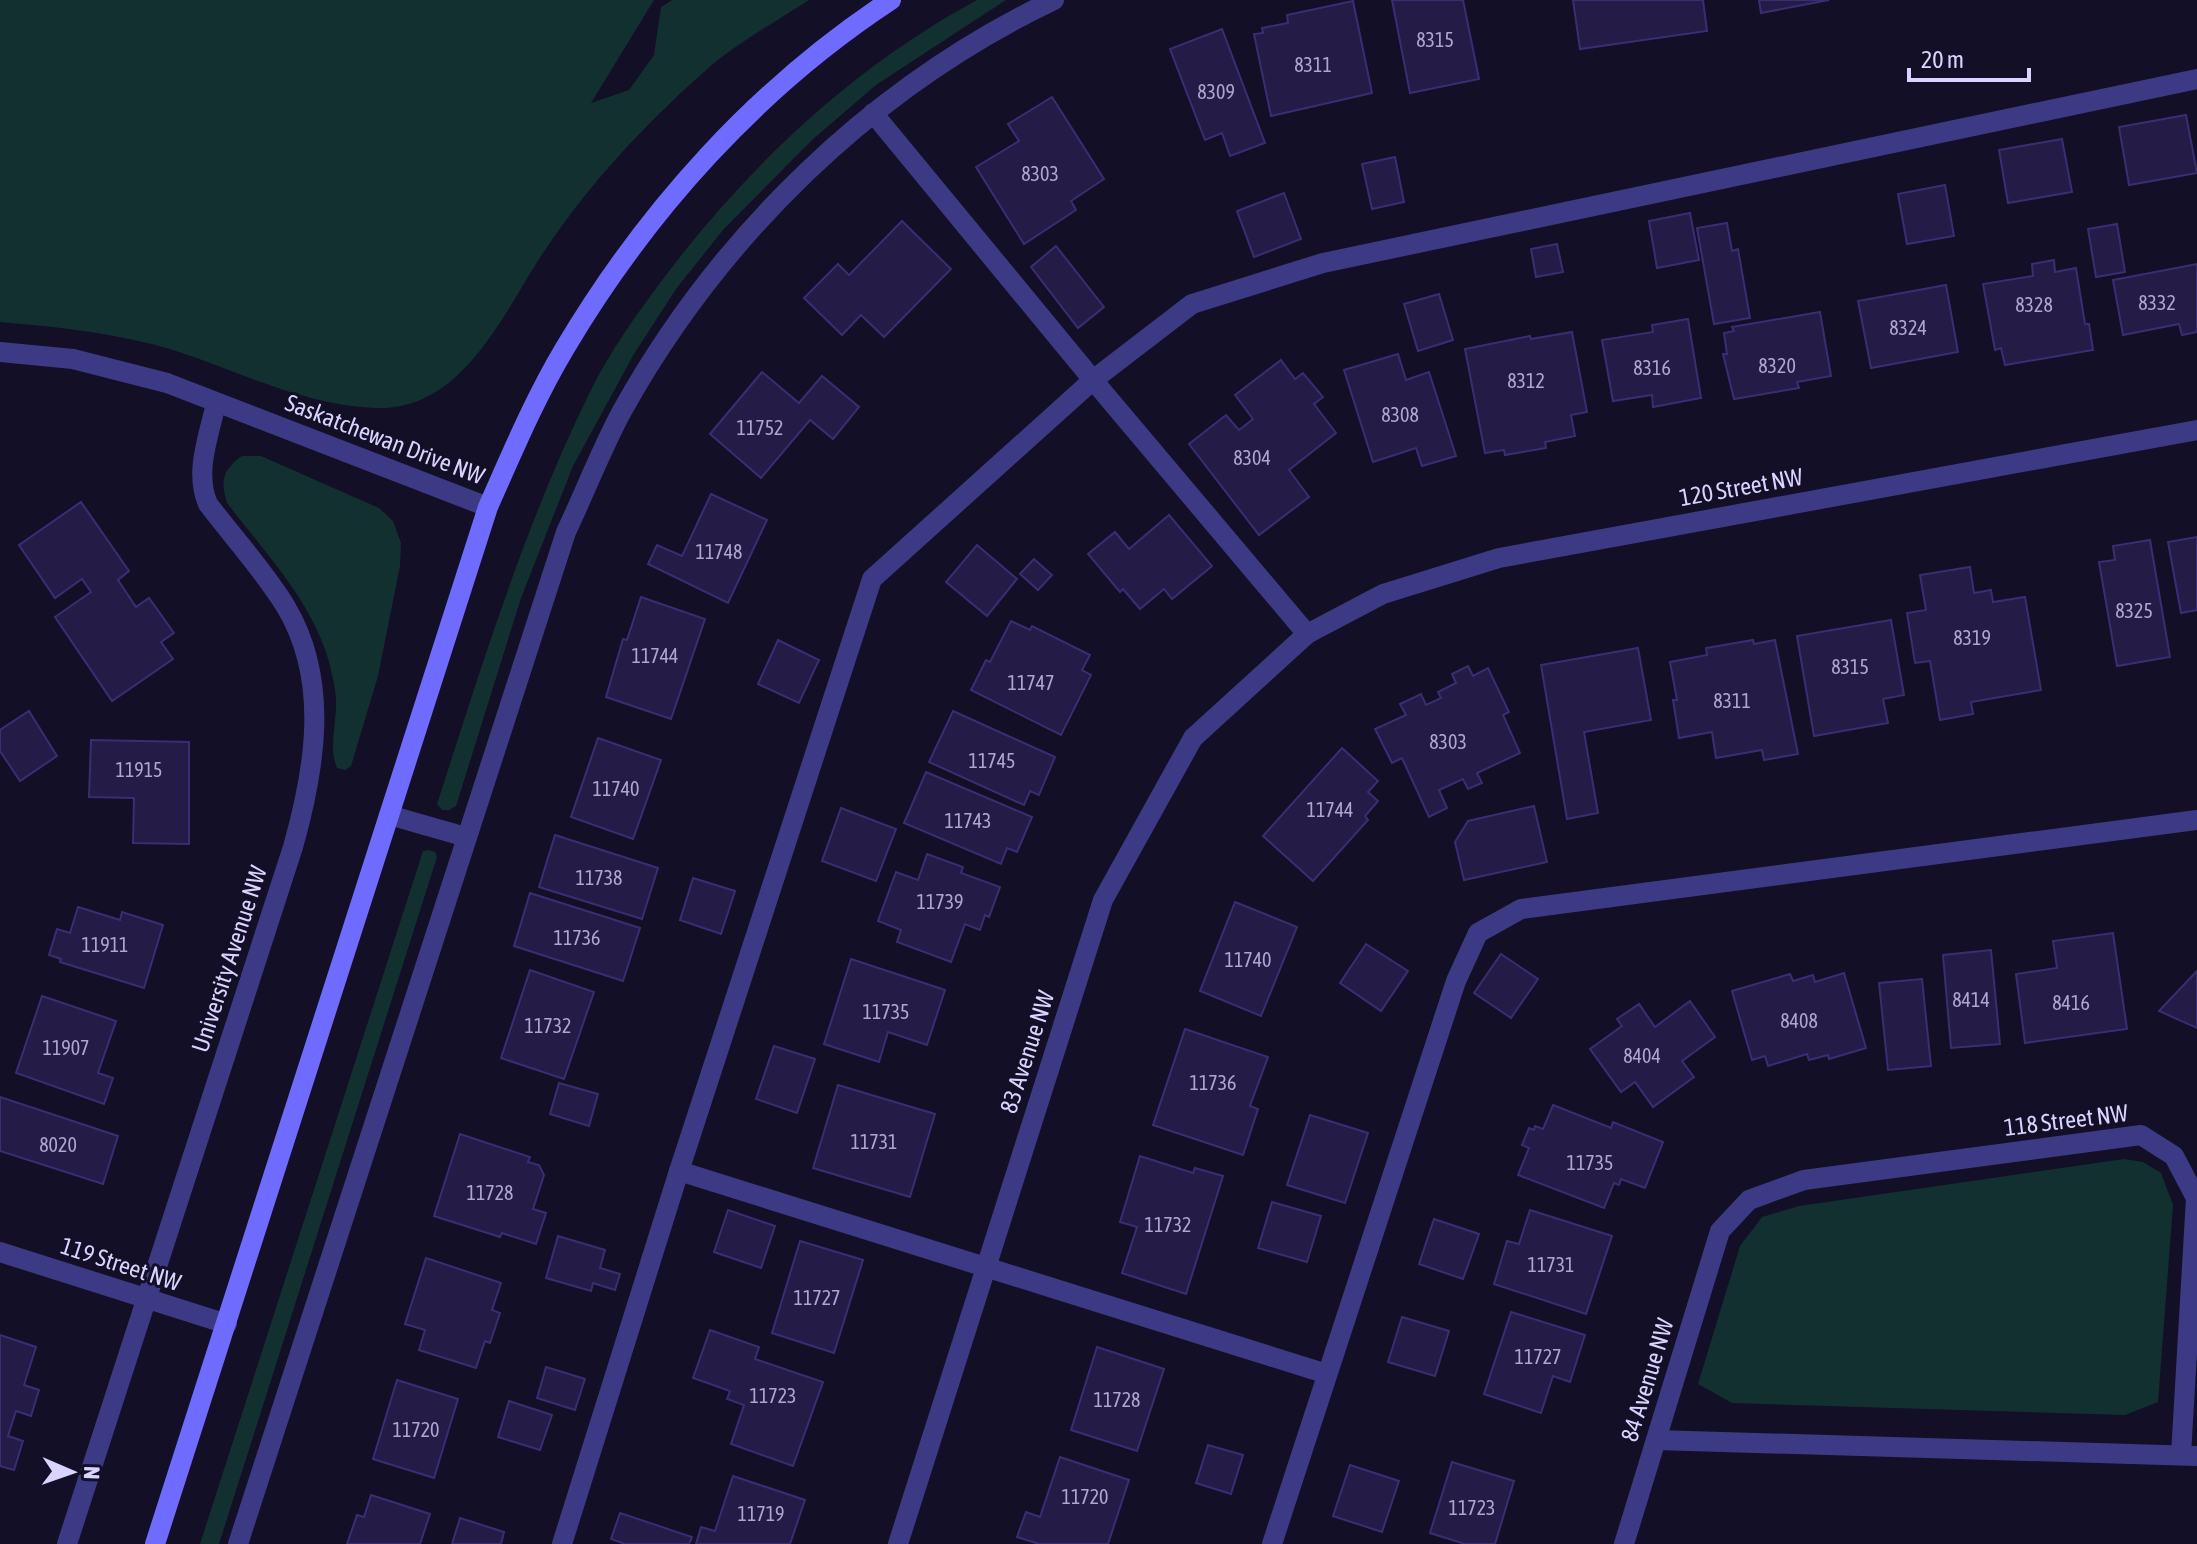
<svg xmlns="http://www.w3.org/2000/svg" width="2197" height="1544" font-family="'Asap Condensed',sans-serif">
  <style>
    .green { fill: #12302f }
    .building { fill: #241b47; stroke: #3b2d73; stroke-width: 2 }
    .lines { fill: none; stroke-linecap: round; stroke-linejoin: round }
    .service { stroke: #3d3a85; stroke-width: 20 }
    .minor { stroke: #3d3a85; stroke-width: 20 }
    .tertiary { stroke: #3d3a85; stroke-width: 20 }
    .secondary { stroke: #6f6bff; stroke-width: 20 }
    .labels { text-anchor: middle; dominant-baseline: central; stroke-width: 6; stroke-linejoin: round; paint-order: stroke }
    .number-label { font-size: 20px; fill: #aca6d1 }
    .street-label { font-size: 24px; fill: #d9d4ff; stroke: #130f26 }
  </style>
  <rect width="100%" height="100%" fill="#130f26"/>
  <g class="green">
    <path d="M0,0h654l-63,103 38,-13 25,-35 7,-48 11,-7h137c-32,21 -67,40 -96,64 -30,26 -60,55 -87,84 -29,31 -55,64 -79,99 -42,61 -82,165 -172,161 -70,-2 -136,-37 -202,-58 -56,-17 -115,-23 -173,-28z"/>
    <path d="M977,0h29l-130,85 -64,55 -89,90 -47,59 -42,65 -61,112 -52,132 -65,208 -7,4h-7l-5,-6c45,-139 87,-277 151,-408 20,-42 48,-81 75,-117 85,-113 190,-212 314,-279z"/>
    <path d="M242,456h19l118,52 14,13 8,22 -1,23 -22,110 -27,90 -6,4 -8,-2c-9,-20 0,-45 -1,-67 0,-10 -3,-21 -5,-31 -14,-63 -65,-116 -104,-167 -7,-22 -4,-34 15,-47z"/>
    <path d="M428,850l7,2 2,5 -218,687h-19l223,-693z"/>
    <path d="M2124,1159l19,3 18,11 12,32 -15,197 -33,13 -393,-12 -34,-19 42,-138 22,-29 37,-11z"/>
  </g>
  <g class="building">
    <path d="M1392,0h71l16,79 -69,14z"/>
    <path d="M1573,0h130l4,31 -127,18z"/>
    <path d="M1759,0h70l-68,13z"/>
    <path d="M1353,1l19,92 -101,23 -17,-82 9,-1 -1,-5 26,-5 -1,-8z"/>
    <path d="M1222,29l43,114 -35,13 -8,-23 -17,7 -35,-91z"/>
    <path d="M1052,97l52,82 -33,22 5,9 -52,34 -48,-77 43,-26 -11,-17z"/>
    <path d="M2186,115l11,58 -68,12 -10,-58z"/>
    <path d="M2062,139l10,53 -64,11 -9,-53z"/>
    <path d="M1395,157l9,45 -32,7 -10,-45z"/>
    <path d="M1945,185l9,51 -47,8 -9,-50z"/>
    <path d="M1284,193l17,46 -47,18 -17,-46z"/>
    <path d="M1690,213l9,47 -42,8 -8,-47z"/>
    <path d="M902,221l49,48 -67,68 -23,-22 -19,20 -38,-37 34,-34 11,11z"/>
    <path d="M1727,223l5,28 6,-2 12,69 -36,6 -17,-96z"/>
    <path d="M2117,224l8,48 -29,5 -8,-48z"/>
    <path d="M1557,244l6,28 -27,5 -5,-28z"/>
    <path d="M1056,246l48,61 -26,21 -47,-61z"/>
    <path d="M2054,260l1,12 21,-4 9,56h4l4,26 -88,15 -4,-17 -6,2 -12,-66 50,-8 -1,-12z"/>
    <path d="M2197,264v68l-15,3 -3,-11 -56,11 -10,-55z"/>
    <path d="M1946,285l12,67 -87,16 -13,-67z"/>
    <path d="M1439,294l14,46 -35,11 -14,-47z"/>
    <path d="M1820,312l11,64 -34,6 2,6 -65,11 -11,-45h4l-3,-21 10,-2 -2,-4z"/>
    <path d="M1688,319l13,79 -48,9 -1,-12 -39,6 -11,-61 51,-8 -1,-7z"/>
    <path d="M1572,332l15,80 -16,3 4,21 -30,6 1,6 -41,7 -1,-5 -19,3 -20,-104 65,-13 1,3z"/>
    <path d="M1398,354l8,26 23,-8 27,84 -34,10 -6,-18 -43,14 -29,-92z"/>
    <path d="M1281,360l14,19 8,-6 20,24 -9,7 22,29 -47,37 20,27 -50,38 -70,-91 37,-29 13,15 14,-11 -18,-24z"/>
    <path d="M762,372l37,31 23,-27 37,31 -26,32 -23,-19 -49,58 -51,-44z"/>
    <path d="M711,494l56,26 -39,83 -80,-39 9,-19 25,11z"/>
    <path d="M81,502l48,69 -11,9 18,27 13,-9 25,35 -13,9 12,17 -61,42 -57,-84 36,-25 -9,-13 -27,19 -36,-53z"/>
    <path d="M1169,515l43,51 -40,33 -8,-10 -24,20 -17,-20 -3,3 -32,-38 27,-22 14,17z"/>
    <path d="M2197,537v73l-16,3 -13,-71z"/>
    <path d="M2150,540l20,117 -53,9 -18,-104 16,-2 -2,-14z"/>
    <path d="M977,545l40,34 -30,37 -41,-34z"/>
    <path d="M1034,559l18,16 -14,15 -18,-16z"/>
    <path d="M1970,567l4,26 17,-3 2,12 32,-5 16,93 -70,12 2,12 -33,6 -10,-59 -15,2 -8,-50 19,-3 -6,-35z"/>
    <path d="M641,597l64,22 -34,100 -65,-22 17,-58 4,1z"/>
    <path d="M1891,620l13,75 -21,4 5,24 -74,13 -17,-100z"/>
    <path d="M1011,621l19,9 2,-4 58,29 -8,15 9,5 -30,60 -90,-45 15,-30 4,2z"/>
    <path d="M778,640l41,20 -20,43 -41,-19z"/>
    <path d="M1753,640l1,4 21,-4 23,114 -34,6 -2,-10 -46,8 -4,-26 -33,6 -6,-38h4l-7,-38 37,-7 -1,-7z"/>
    <path d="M1638,648l13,72 -67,12 14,81 -31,6 -26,-154z"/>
    <path d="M1468,666l5,10 15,-8 21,44 -6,3 17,38 -43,20 5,10 -14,6 -5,-10 -24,11 8,18 -18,9 -27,-59 -10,5 -17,-34 31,-14 -6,-11 21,-10 5,11 15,-7 -3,-6 18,-9 -4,-9z"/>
    <path d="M29,711l28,45 -37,25 -20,-30v-21z"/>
    <path d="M953,711l102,46 -16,38 -9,-4 -6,14 -95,-43z"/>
    <path d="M598,738l63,22 -28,79 -62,-22z"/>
    <path d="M91,740l98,2v102l-56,-1 1,-45 -45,-1z"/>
    <path d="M1342,748l36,33 -10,11 10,9 -13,15 3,4 -55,61 -50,-45z"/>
    <path d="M926,772l106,45 -15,35 -10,-4 -6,16 -97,-41z"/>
    <path d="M1534,806l13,56 -83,18 -9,-38 13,-21z"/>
    <path d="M841,808l55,21 -20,52 -54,-20z"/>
    <path d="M555,835l103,33 -16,51 -103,-32z"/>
    <path d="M927,854l36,13 -2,6 39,14 -11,30 -4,-2 -5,15 -15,-6 -14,38 -54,-20 4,-12 -23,-9 18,-49 22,8z"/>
    <path d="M693,878l42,13 -14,43 -41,-14z"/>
    <path d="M530,893l110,35 -17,53 -109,-35z"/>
    <path d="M1235,902l62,25 -36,89 -61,-25z"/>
    <path d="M78,907l42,13 2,-8 41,13 -19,63 -84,-26 1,-3 -12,-4 8,-26 13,4z"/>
    <path d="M2113,933l14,96 -102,14 -9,-69 41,-6 -4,-27z"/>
    <path d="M1366,944l42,27 -27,40 -41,-28z"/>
    <path d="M1991,950l9,94 -49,4 -8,-93z"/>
    <path d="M1501,954l37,25 -27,39 -37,-25z"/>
    <path d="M851,959l94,31 -18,55 -39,-13 -9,30 -55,-18z"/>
    <path d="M530,970l64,22 -30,87 -63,-21z"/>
    <path d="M2197,971v57l-38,-17z"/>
    <path d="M1844,973l22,75 -37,11 -1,-4 -19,5 -2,-6 -39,12 -3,-10 -13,4 -20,-69 58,-17 3,7 20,-6 2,7z"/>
    <path d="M1922,979l9,87 -43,4 -9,-87z"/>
    <path d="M42,996l74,25 -18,52 15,5 -9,26 -88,-31z"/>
    <path d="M1690,1001l25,36 -33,24 12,16 -41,30 -18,-25 -14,10 -31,-43 32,-23 -5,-7 22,-15 16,23z"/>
    <path d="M1185,1029l83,28 -18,49 8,3 -15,46 -90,-30z"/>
    <path d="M774,1046l41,13 -18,54 -41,-14z"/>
    <path d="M559,1083l39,11 -9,32 -39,-12z"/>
    <path d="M838,1085l97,29 -25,83 -97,-29z"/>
    <path d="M0,1097l118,39 -15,48 -103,-33z"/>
    <path d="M1553,1105l58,23 2,-6 50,20 -18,46 -24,-9 -2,6 -5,-2 -10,25 -86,-33 11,-27 -7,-3 7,-17 5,2 1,-4 8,3z"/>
    <path d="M1310,1115l58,18 -23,70 -58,-18z"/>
    <path d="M460,1134l70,23 -2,5 11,3 5,10 -11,34 13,4 -10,31 -34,-11 -2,4 -66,-21z"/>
    <path d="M1140,1156l53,17 2,-5 28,8 -37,118 -64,-21 15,-46 -17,-5z"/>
    <path d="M1272,1202l49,14 -14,46 -49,-14z"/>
    <path d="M728,1210l47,16 -14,42 -47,-16z"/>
    <path d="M1530,1210l82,26 -26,78 -92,-30 13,-43 12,3z"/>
    <path d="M1434,1219l45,15 -16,45 -44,-15z"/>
    <path d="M558,1236l47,14 -5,18 20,6 -5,16 -22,-7 -2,8 -45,-13z"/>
    <path d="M800,1241l63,19 -29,93 -62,-20z"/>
    <path d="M426,1258l75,25 -9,27 8,3 -10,30 -5,-2 -9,27 -57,-18 6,-20 -20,-6z"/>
    <path d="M1511,1312l74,23 -15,47 -17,-6 -12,37 -57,-19z"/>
    <path d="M1402,1317l47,14 -14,45 -47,-14z"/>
    <path d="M710,1330l49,17 -4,12 68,23 -30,84 -62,-22 13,-39 -17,-6 3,-8 -37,-13z"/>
    <path d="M0,1335l36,12 -12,38 15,5 -8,26 -15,-5 -8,25 15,5 -9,29 -14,-4z"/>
    <path d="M1097,1347l67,22 -27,82 -66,-21z"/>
    <path d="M546,1367l39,12 -10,31 -38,-12z"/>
    <path d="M397,1380l61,19 -24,79 -61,-19z"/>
    <path d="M509,1401l43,14 -12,35 -42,-13z"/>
    <path d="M1208,1445l35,10 -12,39 -35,-11z"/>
    <path d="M1060,1457l69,23 -21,64h-69l-22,-7 9,-25 14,5z"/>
    <path d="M1452,1462l62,19 -19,63h-30l-35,-11z"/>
    <path d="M1350,1465l49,16 -17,51 -49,-16z"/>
    <path d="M733,1476l72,24 -15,44h-94l5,-17 14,4z"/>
    <path d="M371,1495l59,19 -10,30h-73l10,-29 7,2z"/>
    <path d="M620,1513l72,24 -3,7h-64l-14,-5z"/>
    <path d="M460,1518l44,14 -3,12h-49z"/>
  </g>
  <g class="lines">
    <g class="service">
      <path d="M873,113l220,267 214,254"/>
      <path d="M679,1171l648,203"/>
      <path d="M562,1544l117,-373 193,-592 221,-199 99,-76 131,-41 874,-184"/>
      <path d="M1272,1544l184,-563 22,-48 43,-24 676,-89"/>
    </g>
    <g class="minor">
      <path d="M389,815l77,22"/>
      <path d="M0,1252l227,72"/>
      <path d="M1656,1440l541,16"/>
      <path d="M67,1544l226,-697c22,-78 37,-166 -7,-240 -21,-35 -53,-70 -78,-103 -14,-32 1,-68 8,-101"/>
      <path d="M238,1544l328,-1012c19,-40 35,-82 56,-121 98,-176 250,-324 432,-411"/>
      <path d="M1624,1544l96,-313 29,-31 55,-20 337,-45 33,21 22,42 -15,257"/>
    </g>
    <g class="tertiary">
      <path d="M0,352l73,7 94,24 321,124"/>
      <path d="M898,1544l205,-644 90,-162 114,-104 76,-40 116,-36 698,-128"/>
    </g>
    <path class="secondary" d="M155,1544l333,-1037c24,-54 47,-109 77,-159 82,-138 192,-260 326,-348"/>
  </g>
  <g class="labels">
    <g class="number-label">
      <text x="1435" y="39">8315</text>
      <text x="1313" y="64">8311</text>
      <text x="1216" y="91">8309</text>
      <text x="1040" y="173">8303</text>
      <text x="2157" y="302">8332</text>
      <text x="2034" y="304">8328</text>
      <text x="1908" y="327">8324</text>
      <text x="1777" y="365">8320</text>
      <text x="1652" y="367">8316</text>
      <text x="1526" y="380">8312</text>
      <text x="1400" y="414">8308</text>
      <text x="760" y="427">11752</text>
      <text x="1252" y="457">8304</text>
      <text x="719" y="551">11748</text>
      <text x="2134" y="610">8325</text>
      <text x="1972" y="637">8319</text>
      <text x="655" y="655">11744</text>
      <text x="1850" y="666">8315</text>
      <text x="1031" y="682">11747</text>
      <text x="1732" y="700">8311</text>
      <text x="1448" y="741">8303</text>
      <text x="992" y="760">11745</text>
      <text x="139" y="769">11915</text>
      <text x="616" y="788">11740</text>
      <text x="1330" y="809">11744</text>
      <text x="968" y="820">11743</text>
      <text x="599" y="877">11738</text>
      <text x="940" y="901">11739</text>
      <text x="577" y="937">11736</text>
      <text x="105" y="944">11911</text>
      <text x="1248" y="959">11740</text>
      <text x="1971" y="999">8414</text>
      <text x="2071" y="1002">8416</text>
      <text x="886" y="1011">11735</text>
      <text x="1799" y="1020">8408</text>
      <text x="548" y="1025">11732</text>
      <text x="66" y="1047">11907</text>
      <text x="1642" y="1055">8404</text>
      <text x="1213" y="1082">11736</text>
      <text x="874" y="1141">11731</text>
      <text x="58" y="1144">8020</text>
      <text x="1590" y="1162">11735</text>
      <text x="490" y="1192">11728</text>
      <text x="1168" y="1224">11732</text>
      <text x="1551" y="1264">11731</text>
      <text x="817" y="1297">11727</text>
      <text x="1538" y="1356">11727</text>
      <text x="773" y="1395">11723</text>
      <text x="1117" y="1399">11728</text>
      <text x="416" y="1429">11720</text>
      <text x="1085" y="1496">11720</text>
      <text x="1472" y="1507">11723</text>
      <text x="761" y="1513">11719</text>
    </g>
    <g class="street-label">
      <text transform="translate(385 439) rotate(21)">Saskatchewan Drive NW</text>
      <text transform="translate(1741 487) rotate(-10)">120 Street NW</text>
      <text transform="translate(229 959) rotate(-72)">University Avenue NW</text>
      <text transform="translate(1027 1052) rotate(-72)">83 Avenue NW</text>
      <text transform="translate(2066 1120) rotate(-7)">118 Street NW</text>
      <text transform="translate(121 1264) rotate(18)">119 Street NW</text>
      <text transform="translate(1647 1380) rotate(-73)">84 Avenue NW</text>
    </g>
  </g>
  <g transform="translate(72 1472) rotate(92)" stroke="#130f26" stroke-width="6" paint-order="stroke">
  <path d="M0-6L14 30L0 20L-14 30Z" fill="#d9d4ff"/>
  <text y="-12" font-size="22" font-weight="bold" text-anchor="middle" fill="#d9d4ff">N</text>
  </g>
  <path d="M1909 68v12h120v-12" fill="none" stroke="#d9d4ff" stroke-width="4"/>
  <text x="1921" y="68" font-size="24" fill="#d9d4ff" stroke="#130f26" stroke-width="6" paint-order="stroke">20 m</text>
</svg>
